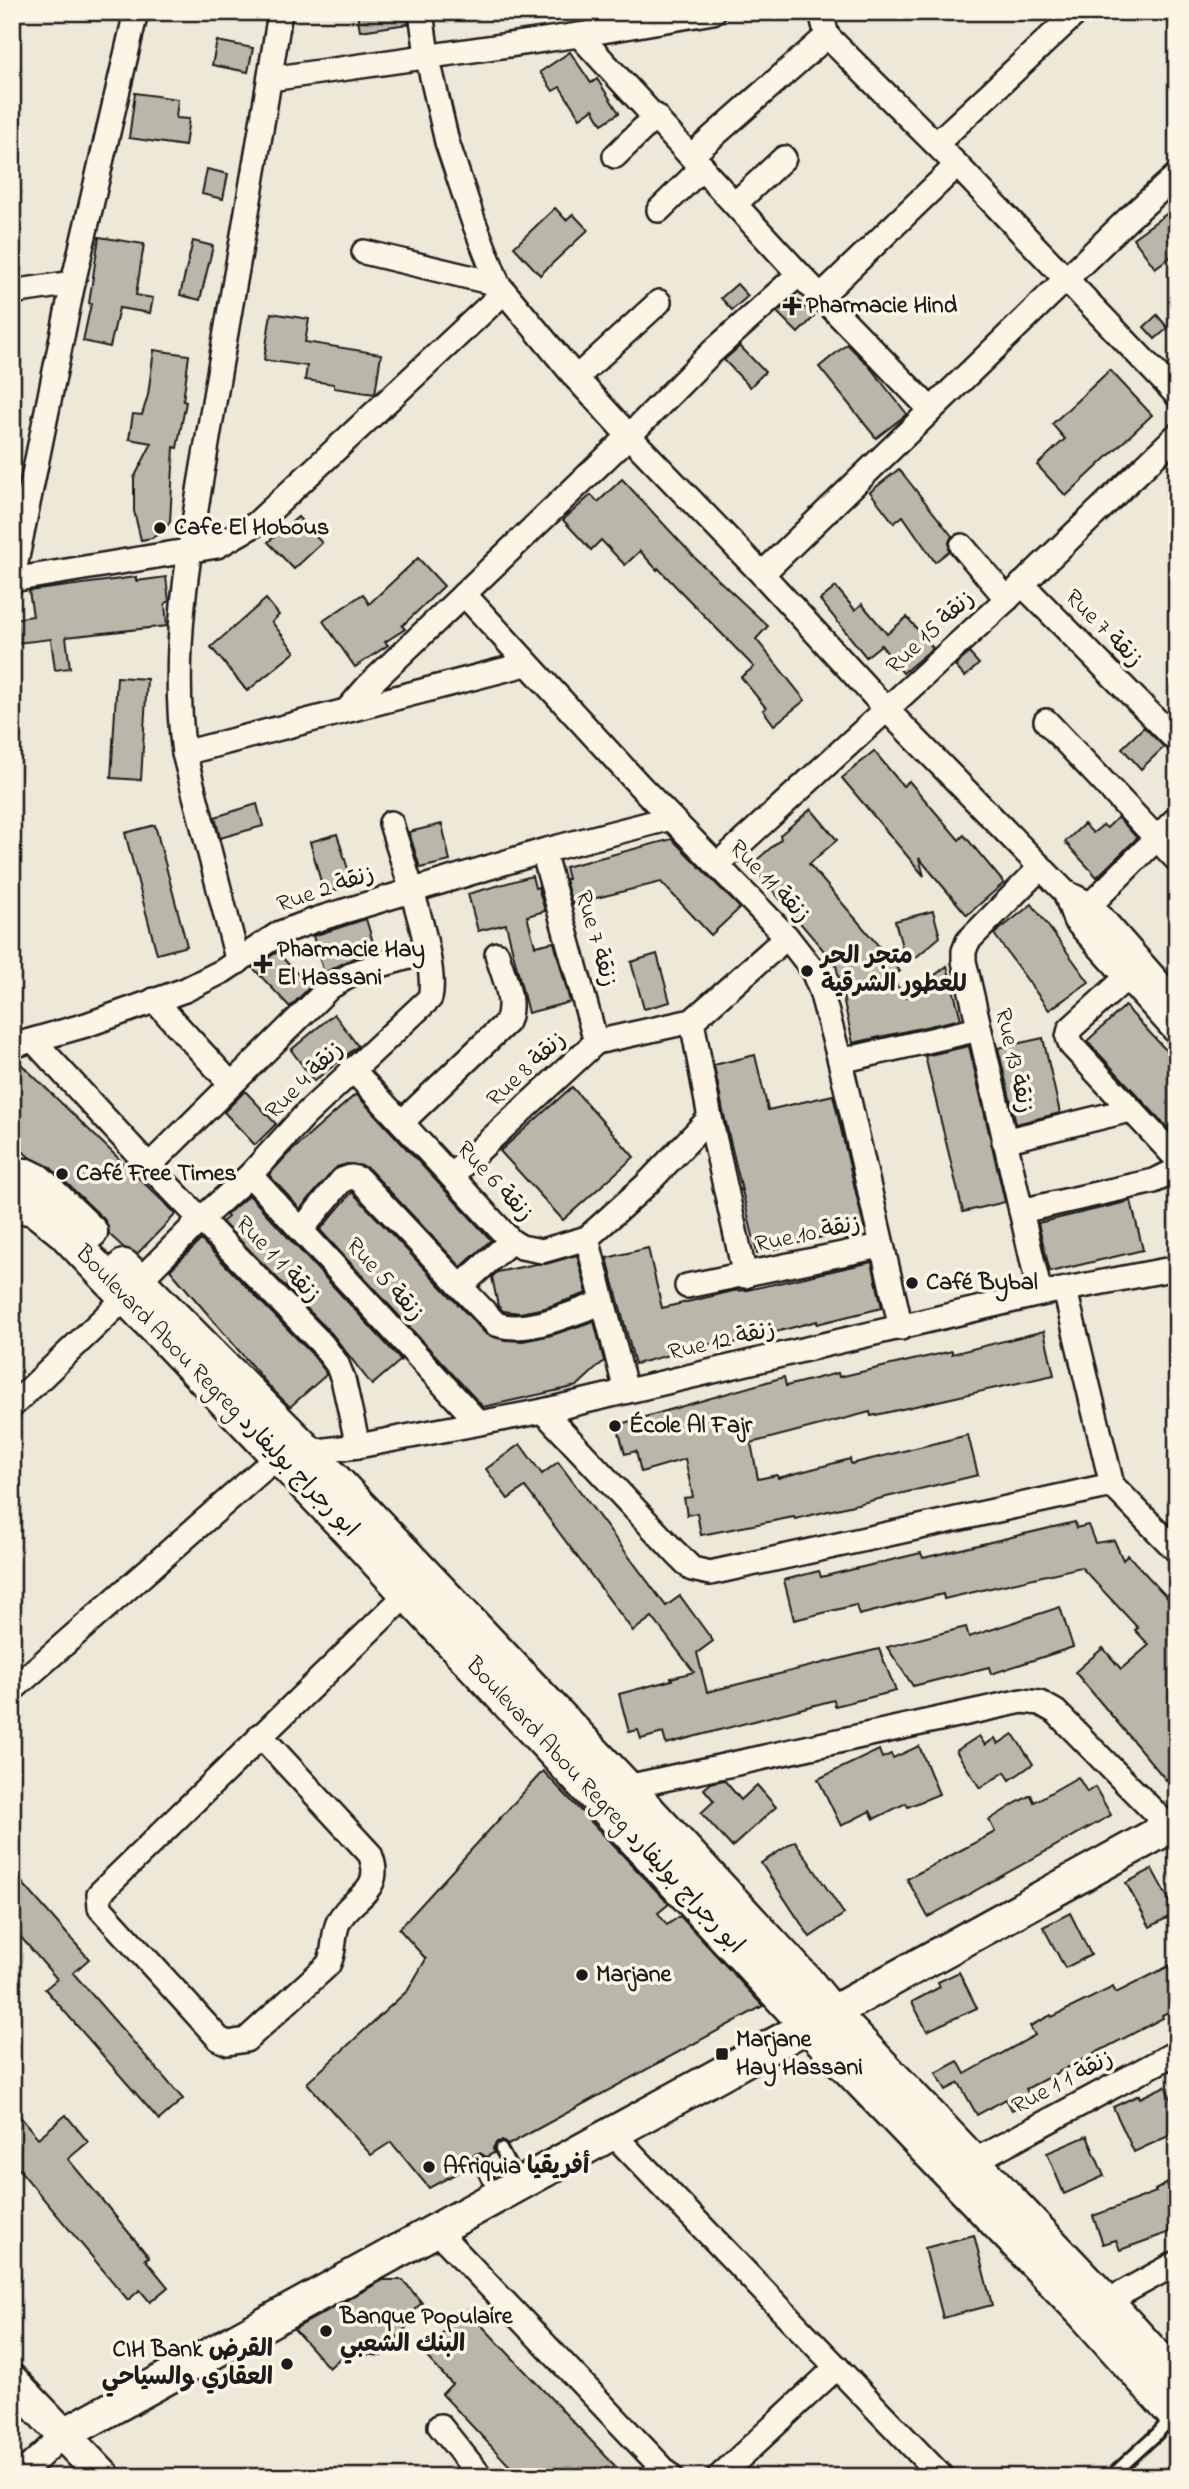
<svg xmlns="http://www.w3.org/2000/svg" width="1189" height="2489" font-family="'Indie Flower','Playpen Sans Arabic',sans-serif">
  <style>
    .building { fill: #bab6aa; stroke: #1c1c1c; stroke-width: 2 }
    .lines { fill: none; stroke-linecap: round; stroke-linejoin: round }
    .lane-casing { stroke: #1c1c1c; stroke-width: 16 }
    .street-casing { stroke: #1c1c1c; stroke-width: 28 }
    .secondary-casing { stroke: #1c1c1c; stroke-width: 37 }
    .lane { stroke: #fcf5e5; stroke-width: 10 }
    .street { stroke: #fcf5e5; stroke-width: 23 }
    .secondary { stroke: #fcf5e5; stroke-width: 32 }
    .poi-dot { fill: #1c1c1c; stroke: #fcf5e5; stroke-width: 2.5 }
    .labels { text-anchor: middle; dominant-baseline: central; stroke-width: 7; stroke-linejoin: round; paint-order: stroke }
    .poi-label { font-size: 24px; font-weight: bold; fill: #1c1c1c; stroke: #fcf5e5; text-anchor: start }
    .street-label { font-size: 24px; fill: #1c1c1c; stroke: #fcf5e5 }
  </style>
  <rect width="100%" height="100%" fill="#eee8d9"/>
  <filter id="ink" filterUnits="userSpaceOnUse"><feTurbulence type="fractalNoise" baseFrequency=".0143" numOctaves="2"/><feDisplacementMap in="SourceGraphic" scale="14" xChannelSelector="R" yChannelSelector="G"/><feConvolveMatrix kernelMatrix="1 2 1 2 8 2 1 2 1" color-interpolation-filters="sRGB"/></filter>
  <g filter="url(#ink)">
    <g class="building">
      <path d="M357,12h50l1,12 -48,7z"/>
      <path d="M217,41l36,7 -5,24 -36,-7z"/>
      <path d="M570,52l21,31 6,-4 22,34 -17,11 -9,-15 -13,9 -20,-31 -7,4 -13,-19z"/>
      <path d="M135,93l43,6 -2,19 13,1 -4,27 -56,-8z"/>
      <path d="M207,169l21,5 -5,25 -21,-5z"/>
      <path d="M555,208l11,12 7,-6 15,16 -48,45 -26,-28z"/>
      <path d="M1168,213l9,12v27l-22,16 -22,-30z"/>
      <path d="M99,237l45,7 -8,51 17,3 -3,15 -31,-5 -9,39 -27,-6 8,-37 -2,-1z"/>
      <path d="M193,241l20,5 -13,54 -20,-5z"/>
      <path d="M737,284l11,12 -16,14 -11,-12z"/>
      <path d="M795,297l19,20 -16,16 -21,-21z"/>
      <path d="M271,313l38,6 -4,23 76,12 -6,40 -41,-6v-4l-29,-4 2,-14 -43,-6z"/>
      <path d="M1157,315l11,13 -13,11 -11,-12z"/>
      <path d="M847,344l21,21 39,49 -31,24 -57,-71z"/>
      <path d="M740,346l25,26 -15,15 -26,-27z"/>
      <path d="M154,350l35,5 -6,46 3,1 -9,46 -3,-1 -4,75 -7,9 -11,7 -11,2 -7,-29v-33l18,-35 -23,-4 4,-25 9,1 6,-20z"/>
      <path d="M1110,370l42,45 -86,81 -29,-31 28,-26 -13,-15z"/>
      <path d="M899,469l53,67 -3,6v9l-14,11 -32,-46 -9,7 -24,-31z"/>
      <path d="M622,479l74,80 72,67 -12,13 49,61 -31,25 -11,-15 3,-2 -25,-31 13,-10 -96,-99 -1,2 -17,-19 -15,14 -24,-25 -10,10 -28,-30 28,-25 7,7z"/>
      <path d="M298,517l24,26 -28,26 -26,-27z"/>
      <path d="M418,558l26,28 -42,40 3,3 -20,13 3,3 -33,22 -32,-46 40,-27 6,10z"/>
      <path d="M136,577v4l30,-4 3,24 -4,3 2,22 -101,11 4,31 -15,2 -4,-31 -34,4 -3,-24 19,-3 -4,-25z"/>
      <path d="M836,587l19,23 7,-6 25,30 20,-17 26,31 -30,25 -22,-28 -15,12 -46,-57z"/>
      <path d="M266,599l13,16 -7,7 23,30 -48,39 -36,-44z"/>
      <path d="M969,653l10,11 -14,13 -10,-11z"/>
      <path d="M117,677l30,2 -6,101 -30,-2z"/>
      <path d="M1144,727l20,20 -23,22 -19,-21z"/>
      <path d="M874,751l29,35 6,-5 50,59 5,-5 40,48 -37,32 -48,-57 5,18 -82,-98z"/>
      <path d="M257,804l6,22 -43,12 -5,-21z"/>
      <path d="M811,809l26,31 -28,24 91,107 -9,7 15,19 41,-31 14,53 -108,24 -17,-78 -85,-100 30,-26 -1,-4z"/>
      <path d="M1118,817l19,21 -40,39 -32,-35 19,-18 9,9 10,-8 4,3z"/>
      <path d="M442,824l8,37 -30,7 -11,-36z"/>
      <path d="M155,825l32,121 -30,8 -32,-121z"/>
      <path d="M337,834l16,51 -29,8 -14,-51z"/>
      <path d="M672,839l68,69 -29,27 -50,-53 -89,22 -7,-25h3l-3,-12z"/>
      <path d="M532,876l3,12 3,-1 7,24 -18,5 8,30 19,-4 16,60 -42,11 -22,-89 -28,7 -10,-37z"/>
      <path d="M1032,904l57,78 -40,28 -55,-76z"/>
      <path d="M933,911l7,26 -33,28 -12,-44z"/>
      <path d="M366,919l10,33 -24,7 -28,14 -11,-37z"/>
      <path d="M277,952l33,35 -20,20 -37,-39z"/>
      <path d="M657,954l13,48 -26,7 -13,-47z"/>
      <path d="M1125,1006l52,56v76l-90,-97z"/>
      <path d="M334,1014l24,32 -44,35 -23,-31z"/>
      <path d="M1043,1038l17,75 -44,11 -18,-76z"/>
      <path d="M969,1046l36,156 -42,10 -38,-156z"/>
      <path d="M755,1055l13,55 65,-15 31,132 -107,26 -34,-142 -9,-46z"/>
      <path d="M21,1064l155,150 -39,40 -13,-6 -15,-14 -1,-8 -4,-7 -54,-52 -21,-10 -17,-16v-68z"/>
      <path d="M572,1087l62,70 -71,63 -63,-69z"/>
      <path d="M245,1091l31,33 -21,21 -31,-33z"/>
      <path d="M356,1094l135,146 -30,27 -92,-98 -6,-3 -16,-2 -10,3 -37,42 -31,-34 18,-20z"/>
      <path d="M352,1192l134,142 19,6 18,1 29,-6 42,-14 10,40 -27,25 -94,21 -163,-177z"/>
      <path d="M249,1195l152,165 -29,25 -40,-51 -110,-112 6,-5 -2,-2z"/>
      <path d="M1131,1201l12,49 -93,22 -12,-49z"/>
      <path d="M201,1240l110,113 14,18 1,4 -36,32 -21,-21 -99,-116z"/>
      <path d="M648,1248l14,60 71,-17 14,-1 125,-28 10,46 -65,16v-3l-91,24 -1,-5 -90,24 -28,-106z"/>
      <path d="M577,1255l10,38 -42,15 -25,5 -17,-2 -5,-5 -6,-29 5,-5 39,-8h10z"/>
      <path d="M1044,1331l10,44 -183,41 -1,-4 -119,31 7,36 19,-4 1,3 72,-19 1,5 117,-29 10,40 -183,44 -1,-2 -93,18 -4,-22 -10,2 -3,-17 9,-1 -8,-38 -44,13 -5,-21 -11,3 -8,-29 167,-48 2,9 52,-13 1,4 113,-26v3z"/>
      <path d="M520,1444l22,30 16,-12 108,144 14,-10 33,45 -16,12 10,39 172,-43 17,42 -61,15 -1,-6 -168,44 -3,-11 -22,6 -3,-9 -9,2 -10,-38 53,-14 -1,-2 23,-6 -42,-55 -19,14 -108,-144 -17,12 -22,-30z"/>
      <path d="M1075,1522l1,6 12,-3 7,18 19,-3 9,20 5,-5 49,53v163l-11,9 -91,-108 28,-24 18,21 28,-24 -14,-15 3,-2 -57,-61 -137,32 -1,-5 -84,21 -3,-10 -62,15 -10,-40 35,-9 2,6 100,-24 2,5z"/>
      <path d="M1060,1607l13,40 -82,27 -2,-7 -76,19 -26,-39 79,-20 3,10z"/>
      <path d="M1013,1734l20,30 -23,16 -5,-8 -25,16 -24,-37 23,-15 6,9 10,-7 3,6z"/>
      <path d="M919,1746l20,48 -31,13 -2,-4 -32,16 -4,-8 -29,15 -23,-47 61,-29 3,8 9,-4 2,4z"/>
      <path d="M543,1771l126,133 -11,9 9,12 13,-9 83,90 -255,139 -6,-4 -5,1 -4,6 1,5 -8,4 -6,-4 -5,1 -4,6 1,5 -43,23 -38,-46 -20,13 -64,-72 101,-93 18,-31 -27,-30z"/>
      <path d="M1078,1777l9,15 8,-5 16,28 -183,102 -21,-38 88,-47 -6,-12 27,-17 15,-8 3,7z"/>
      <path d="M724,1780l17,20 16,-15 19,22 -44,40 -31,-34 13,-12 -10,-12 7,-6z"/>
      <path d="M795,1841l49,73 -34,23 -49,-74z"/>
      <path d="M1152,1869l24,44 -26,14 -24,-44z"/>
      <path d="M12,1871l77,88 -16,14 110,126 -24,21 -114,-131 12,-10 -45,-52z"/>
      <path d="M1070,1913l21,42 -26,13 -22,-41z"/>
      <path d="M1177,1962v46l-15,7 1,3 -137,71 6,11 -20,10 -6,-11 -29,16 -18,-32 -13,7 -10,-17 22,-12 7,13 70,-39 -5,-9 21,-11 1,2 61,-30 3,6z"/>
      <path d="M959,1972l18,36 -50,23 -15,-29 28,-15 -2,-5z"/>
      <path d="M1165,2086l12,25v21l-43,20 -21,-45 26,-12 1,3z"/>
      <path d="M12,2107l26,31 28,-23 22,27 -20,17 81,98 -4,2 23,28 -18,15 -10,-12 -12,10 -116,-139z"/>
      <path d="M1087,2136l17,40 -40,18 -17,-41z"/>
      <path d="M1177,2178v46l-8,4 1,4 -50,18 -4,-10 -13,4 -10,-28 63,-24 -1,-2z"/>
      <path d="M974,2235l18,70 -49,13 -18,-70z"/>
      <path d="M383,2280h20l19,23 -17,15 5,5 -29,33 -34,-4 -18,16 -35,-39z"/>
      <path d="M467,2310l151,159 -8,8h-90l-78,-83 10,-10 -30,-32z"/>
    </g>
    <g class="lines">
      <defs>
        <g id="lane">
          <path d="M501,2149l17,32"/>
          <path d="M479,2161l16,33"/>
          <path d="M1110,2477l47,-43 14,-16"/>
        </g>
        <g id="street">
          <path d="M421,12l6,43 20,87 26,78 25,64 78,94 53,58 133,138 125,136 178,182 25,12 87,99"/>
          <path d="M821,12l6,24 130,129 220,230"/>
          <path d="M579,35l220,239 132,136"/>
          <path d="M270,79l309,-44 134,-23"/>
          <path d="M936,144l141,-132"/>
          <path d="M692,155l135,-119"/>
          <path d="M615,156l41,-40"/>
          <path d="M736,203l48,-45"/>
          <path d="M659,210l44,-43"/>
          <path d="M364,252l134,32"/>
          <path d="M12,292l61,-9"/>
          <path d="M821,296l136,-131"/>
          <path d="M576,378l83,-76"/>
          <path d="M962,546l45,53"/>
          <path d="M762,574l366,-355 49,-44"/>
          <path d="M12,580l205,-34 39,-22 248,-232"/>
          <path d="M12,582l61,-299 63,-271"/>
          <path d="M1022,584l155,157"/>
          <path d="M464,594l176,192 147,151 25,32 9,22 19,70 61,267"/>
          <path d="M348,709l20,-23 261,-250 82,-83 88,-79"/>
          <path d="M1046,721l131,139"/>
          <path d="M184,753l342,-89"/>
          <path d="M543,851l53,191"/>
          <path d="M717,865l290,-266 170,-164"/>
          <path d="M1065,892l10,28 102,113"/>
          <path d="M1080,915l97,-97"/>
          <path d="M238,962l-54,-209c-15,-108 8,-220 26,-327 23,-138 49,-276 70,-414"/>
          <path d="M1126,978l-56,51 -2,8 3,8 106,114"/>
          <path d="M154,1000l77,84"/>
          <path d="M692,1021l18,97 35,158"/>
          <path d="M34,1041l115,125 173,178 15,20 6,15 15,67"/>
          <path d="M12,1046l74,-21 99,-35 38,-19 57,-38 38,-14 225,-68 128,-33"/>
          <path d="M840,1061l139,-32"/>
          <path d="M352,1069l159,172 10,6 21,4 45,-13 60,-54 63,-66"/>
          <path d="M402,1122l105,-100c9,-22 -4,-46 -10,-68"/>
          <path d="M1004,1141l126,-31"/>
          <path d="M149,1166l181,-179 26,-15 71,-20"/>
          <path d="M250,1175l228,247"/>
          <path d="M451,1176l145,-134 96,-21 95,-84"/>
          <path d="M1021,1211l133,-30 23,-11"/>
          <path d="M302,1229l40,-49 9,-3 8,2 137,145c31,11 75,-11 106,-21"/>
          <path d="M587,1238l39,153"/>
          <path d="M139,1281l62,-62 49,-44 55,-60 125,-117c9,-34 -28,-137 -39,-175"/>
          <path d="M462,1285l49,-44"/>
          <path d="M687,1286l194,-40"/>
          <path d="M1065,1290l47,195 65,66"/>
          <path d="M1040,1294l-76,-333v-10l4,-10 73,-74"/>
          <path d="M12,1406l113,-108"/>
          <path d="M543,1411l132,141 17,17 18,4 402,-88"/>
          <path d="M12,1690l266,-234 80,-10 185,-35 497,-117 137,-26"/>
          <path d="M260,1735l110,119c16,39 -21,43 -32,69 -6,14 -2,28 -10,42l-82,75 -18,3 -9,-4 -119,-131 -1,-14 308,-300"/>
          <path d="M627,1787l395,-86 18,2 16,9 113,115"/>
          <path d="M612,2133l330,344"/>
          <path d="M974,2161l203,-109"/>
          <path d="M436,2230l235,247"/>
          <path d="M1093,2309l84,-46"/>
          <path d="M440,2426l41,51"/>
          <path d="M18,2477l45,-42"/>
          <path d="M719,2477l118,-110"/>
        </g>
        <g id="secondary">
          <path d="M12,1175h15l10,5 54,52"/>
          <path d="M12,1205l22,4 29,23 277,290 467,504 277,288 93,104"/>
          <path d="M124,1266l186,187 317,334 180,194 25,31 274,289 71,78"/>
          <path d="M12,2381l92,96"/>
          <path d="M63,2435l1114,-612"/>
        </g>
      </defs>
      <use href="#lane" class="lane-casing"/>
      <use href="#street" class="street-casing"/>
      <use href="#secondary" class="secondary-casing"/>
      <use href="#lane" class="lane"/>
      <use href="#street" class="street"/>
      <use href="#secondary" class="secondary"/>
    </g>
  </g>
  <g class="poi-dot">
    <path d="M788.5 295.5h7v7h7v7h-7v7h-7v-7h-7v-7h7z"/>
    <circle cx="160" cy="528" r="7"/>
    <path d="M259.5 953.5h7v7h7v7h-7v7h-7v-7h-7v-7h7z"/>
    <circle cx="807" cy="971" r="7"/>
    <circle cx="62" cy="1174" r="7"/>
    <circle cx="912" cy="1283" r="7"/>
    <circle cx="615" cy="1426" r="7"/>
    <circle cx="582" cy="1975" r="7"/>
    <rect x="715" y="2047" width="14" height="14" rx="3.5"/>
    <circle cx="429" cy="2167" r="7"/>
    <circle cx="326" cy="2331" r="7"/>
    <circle cx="287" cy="2364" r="7"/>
  </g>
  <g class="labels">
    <g class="poi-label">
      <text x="806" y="306">Pharmacie Hind</text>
      <text x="174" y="528">Cafe El Hobous</text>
      <text x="277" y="950">Pharmacie Hay<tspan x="277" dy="28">El Hassani</tspan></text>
      <text x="821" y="957">متجر الحر<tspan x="821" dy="28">للعطور الشرقية</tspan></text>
      <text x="76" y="1174">Café Free Times</text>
      <text x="926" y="1283">Café Bybal</text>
      <text x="629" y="1426">École Al Fajr</text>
      <text x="596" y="1975">Marjane</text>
      <text x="736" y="2040">Marjane<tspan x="736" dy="28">Hay Hassani</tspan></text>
      <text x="443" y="2167">Afriquia أفريقيا</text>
      <text x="340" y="2317">Banque Populaire<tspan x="340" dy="28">البنك الشعبي</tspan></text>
      <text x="273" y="2350" text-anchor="end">CIH Bank القرض<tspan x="273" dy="28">العقاري والسياحي</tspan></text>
    </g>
    <g class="street-label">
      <text transform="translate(1103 629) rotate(45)">Rue 7 زنقة</text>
      <text transform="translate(931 633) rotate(-43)">Rue 15 زنقة</text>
      <text transform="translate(769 882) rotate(46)">Rue 11 زنقة</text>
      <text transform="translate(326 890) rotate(-19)">Rue 2 زنقة</text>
      <text transform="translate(595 939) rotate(74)">Rue 7 زنقة</text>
      <text transform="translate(1013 1061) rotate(77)">Rue 13 زنقة</text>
      <text transform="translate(527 1070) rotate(-43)">Rue 8 زنقة</text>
      <text transform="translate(305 1081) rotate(-45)">Rue 4 زنقة</text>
      <text transform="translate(494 1182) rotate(47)">Rue 6 زنقة</text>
      <text transform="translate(808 1235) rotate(-12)">Rue 10 زنقة</text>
      <text transform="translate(277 1260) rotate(46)">Rue 1 زنقة 1</text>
      <text transform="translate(384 1280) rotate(48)">Rue 5 زنقة</text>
      <text transform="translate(722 1342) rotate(-13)">Rue 12 زنقة</text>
      <text transform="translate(216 1392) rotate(46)">Boulevard Abou Regreg ابو رجراج بوليفارد</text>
      <text transform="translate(604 1806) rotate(47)">Boulevard Abou Regreg ابو رجراج بوليفارد</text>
      <text transform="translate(1063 2083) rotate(-28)">Rue 1 زنقة 1</text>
    </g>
  </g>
  <rect width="1189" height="2489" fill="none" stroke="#fcf5e5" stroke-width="42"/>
  <rect x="21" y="21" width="1147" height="2447" fill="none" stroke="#1c1c1c" stroke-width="2.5" filter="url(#ink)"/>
</svg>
